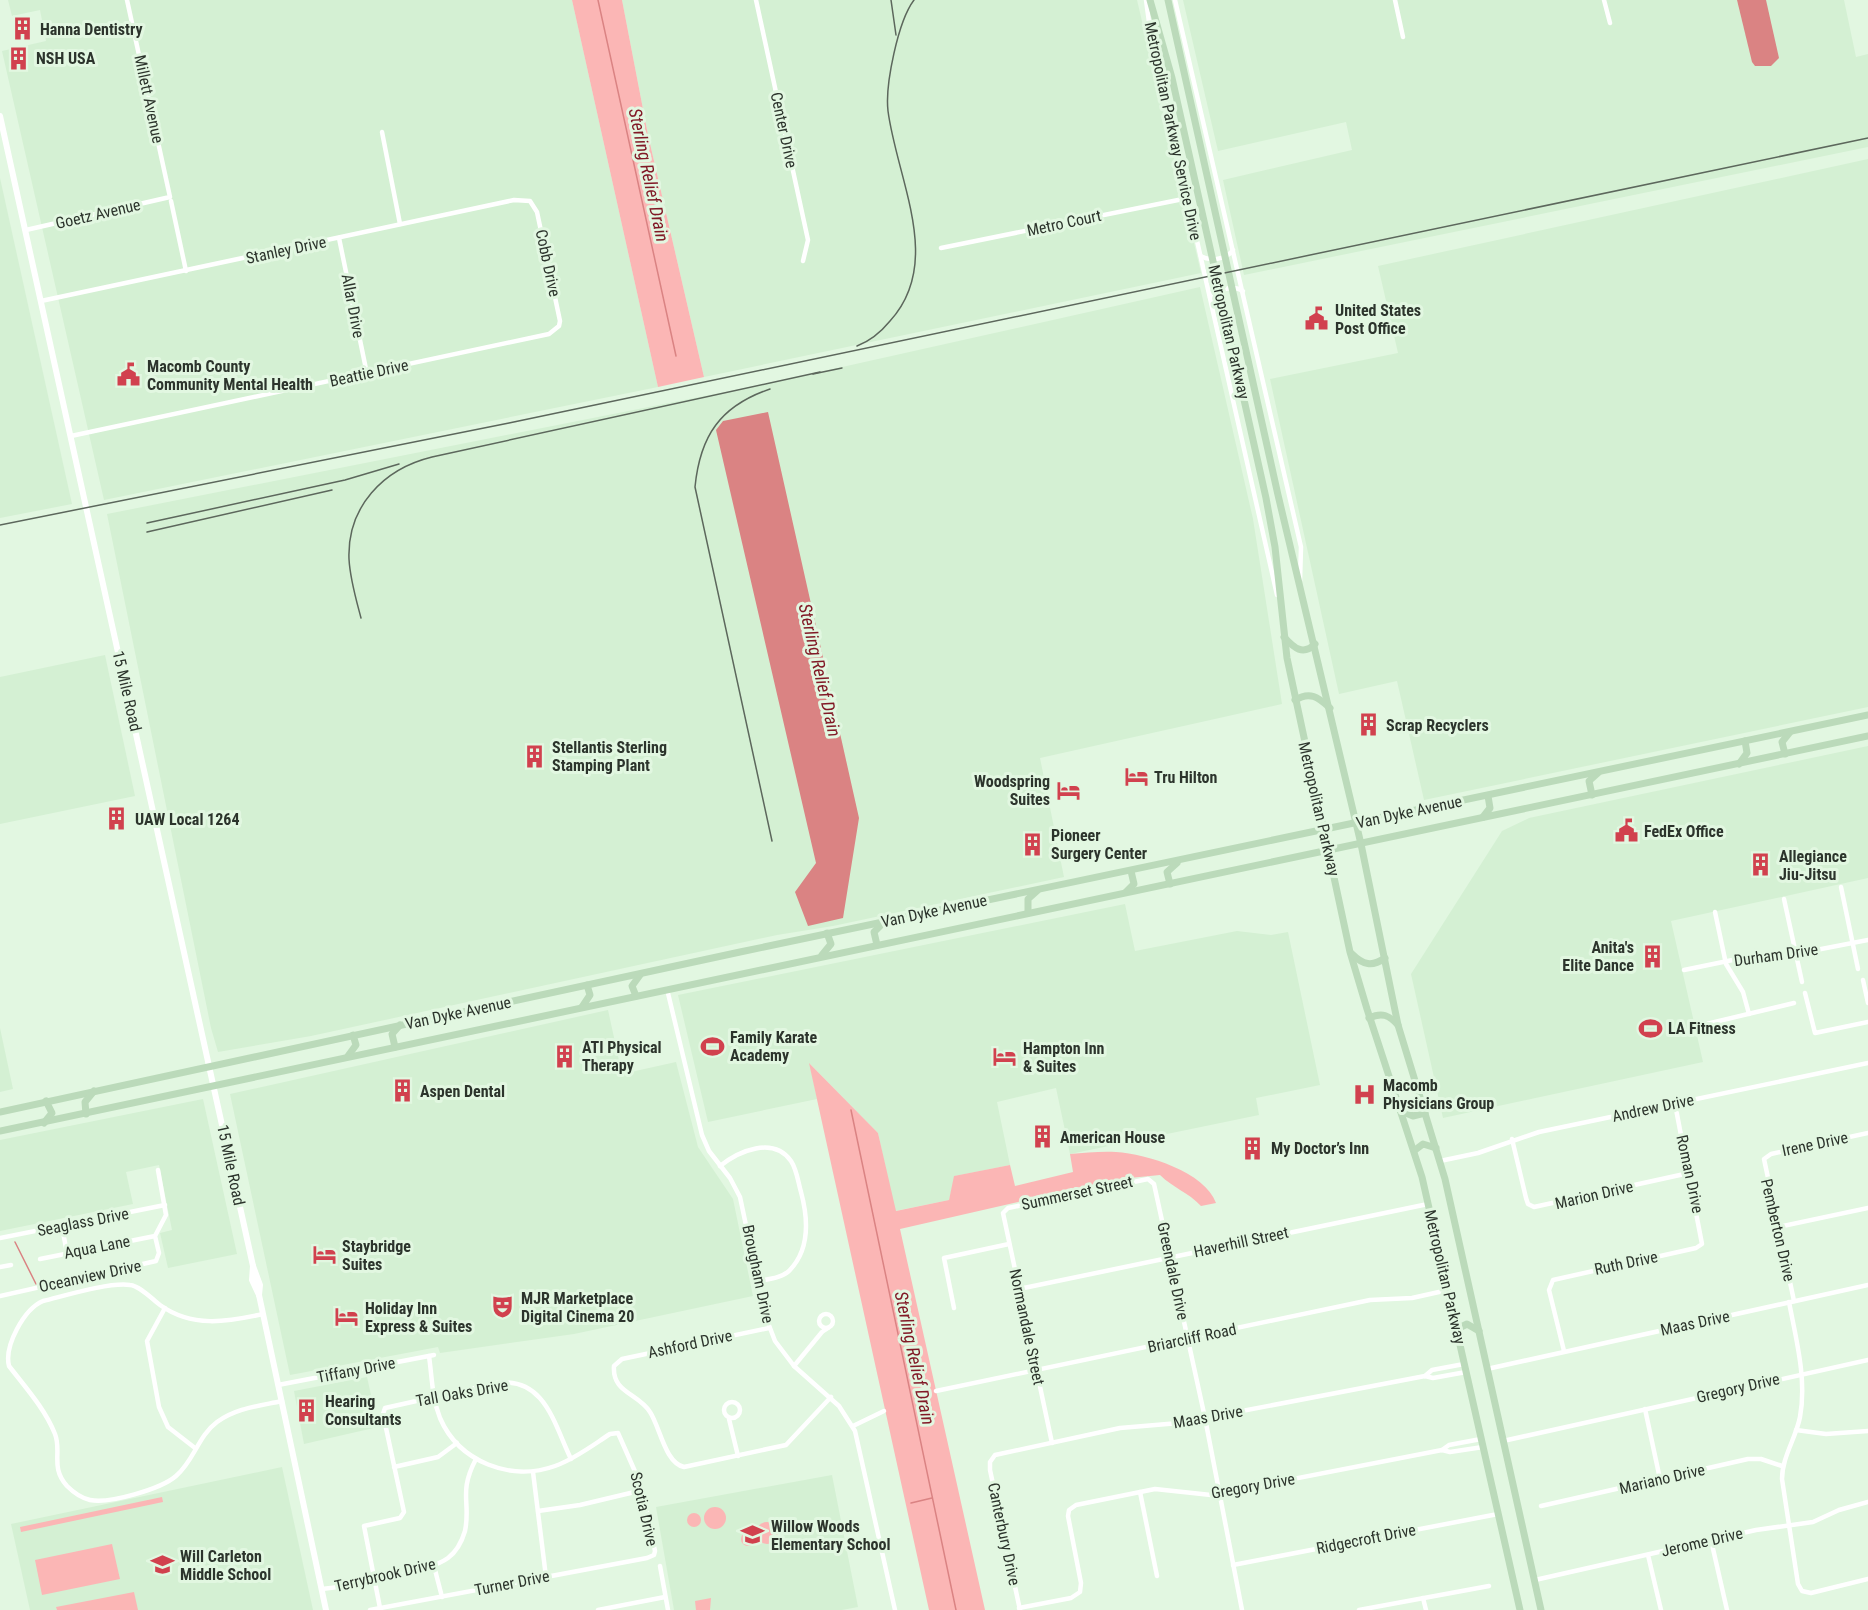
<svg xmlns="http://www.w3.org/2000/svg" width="1868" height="1610" font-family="'Roboto Condensed',sans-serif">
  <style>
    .built { fill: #d4f0d3 }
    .green { fill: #fbb6b5 }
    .water { fill: #da8383 }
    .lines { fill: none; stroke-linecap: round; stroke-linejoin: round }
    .stream { stroke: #da8383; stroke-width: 1.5 }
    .street { stroke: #fff; stroke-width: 4.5 }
    .secondary { stroke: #fff; stroke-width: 6 }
    .primary { stroke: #bbdaba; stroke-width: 7 }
    .rail { stroke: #5c675c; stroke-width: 1.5 }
    .labels { text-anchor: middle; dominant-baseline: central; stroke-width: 6; stroke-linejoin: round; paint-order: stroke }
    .poi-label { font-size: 16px; font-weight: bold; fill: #2c342c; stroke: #e2f7e1; text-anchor: start }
    .street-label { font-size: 16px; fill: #2c342c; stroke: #e2f7e1 }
    .water-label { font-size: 18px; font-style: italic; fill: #811926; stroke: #e2f7e1 }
  </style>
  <rect width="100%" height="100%" fill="#e2f7e1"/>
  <g class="built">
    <path d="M8,0h564l86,387 -554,113 -102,-449 44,-10 -6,-31 -28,6z"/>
    <path d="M622,0h515l64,273 -497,104 -56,-242z"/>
    <path d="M1183,0h661l12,57 12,-3v93l-624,128 -21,-95 129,-30 -6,-28 -128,29z"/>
    <path d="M1868,159v548l-444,93 -27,-119 -58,13 -69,-315 128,-26 -20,-87z"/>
    <path d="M0,178l72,326 -72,14z"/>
    <path d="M1200,287l53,232 29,185 -242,54 24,119 -231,49 -56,9 -466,101 -93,16 -7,-24 -104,-514 668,-132z"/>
    <path d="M105,655l30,141 -135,28v-147z"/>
    <path d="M1868,746v132l-197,43 32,141 -260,56 -32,-144 91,-143 27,-13z"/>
    <path d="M1125,904l10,47 102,-20 34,4 17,-3 32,153 -64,13 3,17 -189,39 -14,-66 -59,14 13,63 -55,11 -6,24 -54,11 -17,-78 -68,-69 7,35 -109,23 -30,-127z"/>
    <path d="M608,1010l14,64 54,-12 22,85 35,52 20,97 -179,38 -134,19 -2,-6 -148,28 -60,-281z"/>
    <path d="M0,1028l13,61 -13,3z"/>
    <path d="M203,1099l34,155 -69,14 -8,-35 12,-3 -13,-65 -33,7 7,32 -133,27v-91z"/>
    <path d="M367,1377l11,50 -74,17 -10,-53z"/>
    <path d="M282,1467l31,143h-283l-19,-86z"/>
    <path d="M832,1475l26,132 -16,3h-168l-18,-103z"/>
  </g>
  <g class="green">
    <path d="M572,0h50l26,135 56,242 -46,10z"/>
    <path d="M809,1063l69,70 18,78 53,-11 5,-24 56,-11 5,21 58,-14 -3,-18c15,-1 31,-3 46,-2 31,2 89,20 100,51l-15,3c-13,-14 -28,-18 -41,-31l-41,4 -219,50 85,381h-56z"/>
    <path d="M162,1497l1,5 -142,30 -1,-5z"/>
    <circle cx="715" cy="1518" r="11"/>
    <circle cx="694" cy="1520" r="7"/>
    <circle cx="767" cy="1533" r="11"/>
    <circle cx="748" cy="1539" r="7"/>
    <path d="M112,1544l8,35 -78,16 -7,-35z"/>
    <path d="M134,1592l4,18h-81l-1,-3z"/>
    <path d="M711,1598l-1,12h-14l-1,-9z"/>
  </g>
  <g class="water">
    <path d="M1737,0h29l13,58 -8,8h-16l-3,-4z"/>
    <path d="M768,412l91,406 -16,100 -35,8 -13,-34 21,-29 -100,-433 7,-9z"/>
  </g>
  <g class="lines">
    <g class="stream">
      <path d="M598,0l78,356"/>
      <path d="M851,1110l105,500"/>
      <path d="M15,1242l21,42"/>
      <path d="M911,1503l21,-5"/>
    </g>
    <g class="street">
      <path d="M756,0l52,240 -5,21"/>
      <path d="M1146,0l5,37 126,558"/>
      <path d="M1175,0l126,547 -1,34"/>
      <path d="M1395,0l8,37"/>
      <path d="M1604,0l6,23"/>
      <path d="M382,132l18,92"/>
      <path d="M171,201l15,70"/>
      <path d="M26,230l144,-33 -43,-197"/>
      <path d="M339,238l28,136"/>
      <path d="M941,248l247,-50"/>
      <path d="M1201,256c9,6 26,3 32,-6"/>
      <path d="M1210,297c7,-8 24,-12 33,-6"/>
      <path d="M41,301l473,-101 16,1 7,11 23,109 -1,5 -10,8 -478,102"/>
      <path d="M1841,887l17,82"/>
      <path d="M1784,899l18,83"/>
      <path d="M1715,912l11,52 17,28 6,22"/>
      <path d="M1684,970l68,-14 28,1 88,-17"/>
      <path d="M1863,980l5,23"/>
      <path d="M667,989l35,146 7,16 21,27 10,19 25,118 10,26 19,25 45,40 16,25 40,179"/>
      <path d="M1805,993l10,40 53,-11"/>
      <path d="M1698,1026l96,-23"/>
      <path d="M1512,1139l14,59 2,6 6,3 155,-34"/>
      <path d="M1440,1161l38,-8 61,-21 329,-69"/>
      <path d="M720,1166c19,-15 53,-30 71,-5 6,9 7,21 10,31 7,26 10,57 -12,79 -8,7 -20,8 -30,10"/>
      <path d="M62,1227l5,26"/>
      <path d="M1778,1227l90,-19"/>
      <path d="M0,1238l165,-33"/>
      <path d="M40,1259l115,-23"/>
      <path d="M0,1267l11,-2"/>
      <path d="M1019,1289l409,-85"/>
      <path d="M0,1296l156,-35 3,-8 -4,-17 11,-21 -8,-45"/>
      <path d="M1794,1301l-30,-142 7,-5 97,-21"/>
      <path d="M1789,1302c7,37 18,77 11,115 -4,21 -18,40 -18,62l16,105 4,7 9,2 57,-14"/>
      <path d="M165,1308l-18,33 12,66 9,20 27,21"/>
      <path d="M954,1308l-10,-50 65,-14"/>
      <path d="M263,1314c-36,8 -71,14 -103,-9 -8,-6 -20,-19 -30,-20 -21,-3 -66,11 -87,16 -19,8 -39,45 -34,65 17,22 36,43 46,68 7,18 -5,33 12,52 6,6 14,12 23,14 19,4 71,-11 86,-24 18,-15 22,-40 41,-54 19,-14 42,-16 65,-21"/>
      <circle cx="826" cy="1321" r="7"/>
      <path d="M769,1328l-147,31 -8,7c-2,27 24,27 36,46 10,15 15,51 34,55l102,-22 45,-48"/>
      <path d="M1564,1351l-15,-61 4,-10 143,-32 6,-4 -27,-140"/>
      <path d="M794,1366l28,-34 6,-4"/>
      <path d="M1487,1369l381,-84"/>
      <path d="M1425,1376l7,-6 32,-6"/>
      <path d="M278,1385l156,-30"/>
      <path d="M936,1391l434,-91 42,-2 36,-8"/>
      <circle cx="732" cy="1410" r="8"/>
      <path d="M1645,1409l15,70"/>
      <path d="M729,1419l9,37"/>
      <path d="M853,1426l31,-15"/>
      <path d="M1796,1430l30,4 42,-3"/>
      <path d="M1503,1441l365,-81"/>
      <path d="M1052,1443l-49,-230 5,-5 140,-29 6,5 51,234 37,192"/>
      <path d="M1442,1450l7,-5 32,-6"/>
      <path d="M394,1467l44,-10 19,-14"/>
      <path d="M533,1472l13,105"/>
      <path d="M1140,1492l17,84"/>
      <path d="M1541,1506l207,-47h13l21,7"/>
      <path d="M538,1511l42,-6 63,-15"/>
      <path d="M1711,1540l16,70"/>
      <path d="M1648,1555l13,55"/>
      <path d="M1233,1565l265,-51"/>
      <path d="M434,1566l8,31"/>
      <path d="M660,1566l8,44"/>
      <path d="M1535,1580l221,-50 57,-8 26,-12 29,-8"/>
      <path d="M322,1589c28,-3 104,-15 126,-31 8,-6 14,-17 17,-27 6,-29 -7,-38 11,-72"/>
      <path d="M1423,1598l3,12"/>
      <path d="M380,1608l-16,-82 36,-8 4,-6 -21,-98 2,-6 112,-25c48,-6 57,41 74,76"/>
      <path d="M1019,1608l52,-10 9,-6 1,-9 -13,-67 1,-6 7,-5 79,-16 56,6 231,-45 8,2 33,-5"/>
      <path d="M370,1610l277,-52 7,-3 1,-4 -14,-66 -23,-52 -8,1c-17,11 -35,25 -55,32 -44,16 -96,-4 -115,-48 -8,-20 -8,-41 -11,-62"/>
      <path d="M598,1610l67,-13"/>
      <path d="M1020,1610l-30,-140v-8l5,-7 125,-27 59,-5 246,-47 8,2 33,-6"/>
      <path d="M1359,1610l130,-24"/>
    </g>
    <g class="secondary">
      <path d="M0,116l253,1150 7,19 -1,10"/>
      <path d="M253,1266l-1,14 7,15 67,315"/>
    </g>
    <g class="primary">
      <path d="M1150,0l22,78 94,420 9,49 12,111 63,294 17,57 55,168 98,433"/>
      <path d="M1168,0l110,495 83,349 37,181 47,154 96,431"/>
      <path d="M1284,637c10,11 19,19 31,7"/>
      <path d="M1295,700c15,-9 23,-3 35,8"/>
      <path d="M1785,754l-3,-12 8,-10"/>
      <path d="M1739,764l8,-11 -2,-12"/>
      <path d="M1592,795l-3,-14 9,-8"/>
      <path d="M1483,817l7,-9 -2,-12"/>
      <path d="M1170,884l-3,-12 10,-9"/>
      <path d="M1126,892l8,-8 -3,-13"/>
      <path d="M1028,913v-14l9,-8"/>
      <path d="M877,945l-3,-13 9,-9"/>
      <path d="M1352,954c11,11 20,13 33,4"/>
      <path d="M822,955l9,-11 -4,-11"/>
      <path d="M636,996l-4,-10 8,-11"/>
      <path d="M582,1007l8,-12 -3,-10"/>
      <path d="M1369,1018c13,-6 20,-3 29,7"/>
      <path d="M395,1047l-3,-13 8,-9"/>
      <path d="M348,1056l8,-11 -3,-10"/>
      <path d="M1401,1111l12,5 12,-3"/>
      <path d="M0,1112l740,-160 1128,-237"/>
      <path d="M86,1114l-1,-12 9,-11"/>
      <path d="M44,1123l8,-10 -6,-12"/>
      <path d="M0,1131l1868,-395"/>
      <path d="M1415,1150l8,-6 13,4"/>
      <path d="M1457,1329l10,-5 12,7"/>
    </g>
    <g class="rail">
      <path d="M891,0l5,35"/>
      <path d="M857,346c13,-5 24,-14 33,-25 54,-59 7,-141 -2,-210 -3,-26 10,-90 26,-111"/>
      <path d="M813,374l29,-6"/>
      <path d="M770,389c-50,17 -70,47 -75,98l77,354"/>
      <path d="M147,523l198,-43 54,-16"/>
      <path d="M0,525l509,-102 1359,-285"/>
      <path d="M147,532l185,-42"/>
      <path d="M361,618c-5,-19 -11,-39 -12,-59 -2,-52 34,-90 83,-102l388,-85"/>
    </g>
  </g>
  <defs>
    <symbol id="building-bare" viewBox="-9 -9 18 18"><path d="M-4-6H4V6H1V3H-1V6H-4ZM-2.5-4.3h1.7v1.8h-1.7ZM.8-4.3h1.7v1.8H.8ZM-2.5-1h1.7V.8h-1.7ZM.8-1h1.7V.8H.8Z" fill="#d1414e" stroke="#e2f7e1" stroke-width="2.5" paint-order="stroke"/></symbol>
    <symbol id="civic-bare" viewBox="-9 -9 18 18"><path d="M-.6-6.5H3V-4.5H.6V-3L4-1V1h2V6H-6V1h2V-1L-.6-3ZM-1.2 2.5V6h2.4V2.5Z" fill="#d1414e" stroke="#e2f7e1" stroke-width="2.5" paint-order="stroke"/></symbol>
    <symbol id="hotel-bare" viewBox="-9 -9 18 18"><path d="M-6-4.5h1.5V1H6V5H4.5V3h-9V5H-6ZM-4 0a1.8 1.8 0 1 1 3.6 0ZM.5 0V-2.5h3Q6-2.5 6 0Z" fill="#d1414e" stroke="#e2f7e1" stroke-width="2.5" paint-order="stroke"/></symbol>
    <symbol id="stadium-bare" viewBox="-9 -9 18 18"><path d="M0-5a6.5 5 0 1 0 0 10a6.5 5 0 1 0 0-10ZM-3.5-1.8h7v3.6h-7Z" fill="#d1414e" stroke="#e2f7e1" stroke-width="2.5" paint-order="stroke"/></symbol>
    <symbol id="hospital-bare" viewBox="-9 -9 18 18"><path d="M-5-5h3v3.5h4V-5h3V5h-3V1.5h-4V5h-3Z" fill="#d1414e" stroke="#e2f7e1" stroke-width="2.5" paint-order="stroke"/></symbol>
    <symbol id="theatre-bare" viewBox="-9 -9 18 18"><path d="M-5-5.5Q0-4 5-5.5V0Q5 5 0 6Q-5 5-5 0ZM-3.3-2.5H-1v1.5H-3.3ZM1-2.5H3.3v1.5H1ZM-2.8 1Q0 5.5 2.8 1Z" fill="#d1414e" stroke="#e2f7e1" stroke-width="2.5" paint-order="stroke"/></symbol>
    <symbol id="school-bare" viewBox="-9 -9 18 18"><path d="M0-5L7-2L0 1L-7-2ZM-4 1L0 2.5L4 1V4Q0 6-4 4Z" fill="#d1414e" stroke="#e2f7e1" stroke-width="2.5" paint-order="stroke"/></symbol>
  </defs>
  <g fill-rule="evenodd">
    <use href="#building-bare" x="6" y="12" width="33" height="33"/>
    <use href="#building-bare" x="2" y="42" width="33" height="33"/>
    <use href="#civic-bare" x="1300" y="302" width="33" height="33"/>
    <use href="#civic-bare" x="112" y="358" width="33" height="33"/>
    <use href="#building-bare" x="1352" y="708" width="33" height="33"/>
    <use href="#building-bare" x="518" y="740" width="33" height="33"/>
    <use href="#hotel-bare" x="1120" y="760" width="33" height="33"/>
    <use href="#hotel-bare" x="1052" y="774" width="33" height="33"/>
    <use href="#building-bare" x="100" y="802" width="33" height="33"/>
    <use href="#civic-bare" x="1610" y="814" width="33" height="33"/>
    <use href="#building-bare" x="1016" y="828" width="33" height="33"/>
    <use href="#building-bare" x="1744" y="848" width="33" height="33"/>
    <use href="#building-bare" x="1636" y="940" width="33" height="33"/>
    <use href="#stadium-bare" x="1634" y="1012" width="33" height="33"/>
    <use href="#stadium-bare" x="696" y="1030" width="33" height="33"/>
    <use href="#building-bare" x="548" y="1040" width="33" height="33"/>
    <use href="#hotel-bare" x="988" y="1040" width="33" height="33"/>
    <use href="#building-bare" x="386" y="1074" width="33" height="33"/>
    <use href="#hospital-bare" x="1348" y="1078" width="33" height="33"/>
    <use href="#building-bare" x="1026" y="1120" width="33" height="33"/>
    <use href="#building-bare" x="1236" y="1132" width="33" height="33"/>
    <use href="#hotel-bare" x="308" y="1238" width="33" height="33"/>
    <use href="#theatre-bare" x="486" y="1290" width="33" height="33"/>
    <use href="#hotel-bare" x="330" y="1300" width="33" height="33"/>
    <use href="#building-bare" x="290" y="1394" width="33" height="33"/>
    <use href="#school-bare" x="736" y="1518" width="33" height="33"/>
    <use href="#school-bare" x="146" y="1548" width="33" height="33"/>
  </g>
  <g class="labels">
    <g class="poi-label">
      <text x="40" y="29">Hanna Dentistry</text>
      <text x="36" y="58">NSH USA</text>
      <text x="1335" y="310">United States<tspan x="1335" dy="18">Post Office</tspan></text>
      <text x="147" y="366">Macomb County<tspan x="147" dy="18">Community Mental Health</tspan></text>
      <text x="1386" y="725">Scrap Recyclers</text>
      <text x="552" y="747">Stellantis Sterling<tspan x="552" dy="18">Stamping Plant</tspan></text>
      <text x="1154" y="777">Tru Hilton</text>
      <text x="1050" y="781" text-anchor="end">Woodspring<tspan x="1050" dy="18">Suites</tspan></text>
      <text x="135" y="819">UAW Local 1264</text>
      <text x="1644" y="831">FedEx Office</text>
      <text x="1051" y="835">Pioneer<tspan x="1051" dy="18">Surgery Center</tspan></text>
      <text x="1779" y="856">Allegiance<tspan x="1779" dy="18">Jiu-Jitsu</tspan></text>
      <text x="1634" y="947" text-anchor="end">Anita's<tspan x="1634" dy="18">Elite Dance</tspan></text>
      <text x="1668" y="1028">LA Fitness</text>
      <text x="730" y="1037">Family Karate<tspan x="730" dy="18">Academy</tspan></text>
      <text x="582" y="1047">ATI Physical<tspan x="582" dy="18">Therapy</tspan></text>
      <text x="1023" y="1048">Hampton Inn<tspan x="1023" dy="18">&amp; Suites</tspan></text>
      <text x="1383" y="1085">Macomb<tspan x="1383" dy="18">Physicians Group</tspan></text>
      <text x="420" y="1091">Aspen Dental</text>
      <text x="1060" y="1137">American House</text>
      <text x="1271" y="1148">My Doctor’s Inn</text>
      <text x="342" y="1246">Staybridge<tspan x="342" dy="18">Suites</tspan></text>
      <text x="521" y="1298">MJR Marketplace<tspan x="521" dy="18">Digital Cinema 20</tspan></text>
      <text x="365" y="1308">Holiday Inn<tspan x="365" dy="18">Express &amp; Suites</tspan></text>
      <text x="325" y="1401">Hearing<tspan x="325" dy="18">Consultants</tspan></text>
      <text x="771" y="1526">Willow Woods<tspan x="771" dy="18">Elementary School</tspan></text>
      <text x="180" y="1556">Will Carleton<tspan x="180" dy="18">Middle School</tspan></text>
    </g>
    <g class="street-label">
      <text transform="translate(149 99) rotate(78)">Millett Avenue</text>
      <text transform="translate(784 130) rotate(78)">Center Drive</text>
      <text transform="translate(1173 131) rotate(78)">Metropolitan Parkway Service Drive</text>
      <text transform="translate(98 214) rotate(-13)">Goetz Avenue</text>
      <text transform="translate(1064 223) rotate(-12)">Metro Court</text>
      <text transform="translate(286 250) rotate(-12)">Stanley Drive</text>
      <text transform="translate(548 263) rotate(78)">Cobb Drive</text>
      <text transform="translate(353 306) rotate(79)">Allar Drive</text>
      <text transform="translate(1229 332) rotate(77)">Metropolitan Parkway</text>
      <text transform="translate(369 373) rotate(-12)">Beattie Drive</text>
      <text transform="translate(127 691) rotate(77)">15 Mile Road</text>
      <text transform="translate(1319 809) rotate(77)">Metropolitan Parkway</text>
      <text transform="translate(1409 812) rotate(-12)">Van Dyke Avenue</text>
      <text transform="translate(934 911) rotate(-12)">Van Dyke Avenue</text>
      <text transform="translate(1776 955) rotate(-8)">Durham Drive</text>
      <text transform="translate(458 1013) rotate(-12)">Van Dyke Avenue</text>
      <text transform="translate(1653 1108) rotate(-12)">Andrew Drive</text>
      <text transform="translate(1815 1144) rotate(-12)">Irene Drive</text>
      <text transform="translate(231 1165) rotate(78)">15 Mile Road</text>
      <text transform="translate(1690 1174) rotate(78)">Roman Drive</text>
      <text transform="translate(1077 1193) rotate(-12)">Summerset Street</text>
      <text transform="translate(1594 1195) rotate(-13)">Marion Drive</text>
      <text transform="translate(83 1222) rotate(-11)">Seaglass Drive</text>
      <text transform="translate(1778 1230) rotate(77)">Pemberton Drive</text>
      <text transform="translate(1241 1242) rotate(-12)">Haverhill Street</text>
      <text transform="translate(97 1247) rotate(-11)">Aqua Lane</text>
      <text transform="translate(1626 1263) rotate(-12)">Ruth Drive</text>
      <text transform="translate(1173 1271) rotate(78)">Greendale Drive</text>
      <text transform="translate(758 1274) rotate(78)">Brougham Drive</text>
      <text transform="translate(90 1276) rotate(-12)">Oceanview Drive</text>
      <text transform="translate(1445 1277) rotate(77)">Metropolitan Parkway</text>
      <text transform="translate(1695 1323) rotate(-12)">Maas Drive</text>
      <text transform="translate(1027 1327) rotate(78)">Normandale Street</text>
      <text transform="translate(1192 1338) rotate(-12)">Briarcliff Road</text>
      <text transform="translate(690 1344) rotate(-12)">Ashford Drive</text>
      <text transform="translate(356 1370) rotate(-11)">Tiffany Drive</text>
      <text transform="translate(1738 1388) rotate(-13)">Gregory Drive</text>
      <text transform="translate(462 1393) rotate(-10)">Tall Oaks Drive</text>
      <text transform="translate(1208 1417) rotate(-10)">Maas Drive</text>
      <text transform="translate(1662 1479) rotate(-13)">Mariano Drive</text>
      <text transform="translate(1253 1486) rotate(-10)">Gregory Drive</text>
      <text transform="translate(644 1509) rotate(77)">Scotia Drive</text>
      <text transform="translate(1004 1534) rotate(78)">Canterbury Drive</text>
      <text transform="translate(1366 1539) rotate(-11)">Ridgecroft Drive</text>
      <text transform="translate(1702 1542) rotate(-13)">Jerome Drive</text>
      <text transform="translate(385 1575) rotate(-13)">Terrybrook Drive</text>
      <text transform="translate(512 1583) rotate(-11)">Turner Drive</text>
    </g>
    <g class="water-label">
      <text transform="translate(649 175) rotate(78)">Sterling Relief Drain</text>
      <text transform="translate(820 670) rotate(77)">Sterling Relief Drain</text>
      <text transform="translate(915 1358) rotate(78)">Sterling Relief Drain</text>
    </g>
  </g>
</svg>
